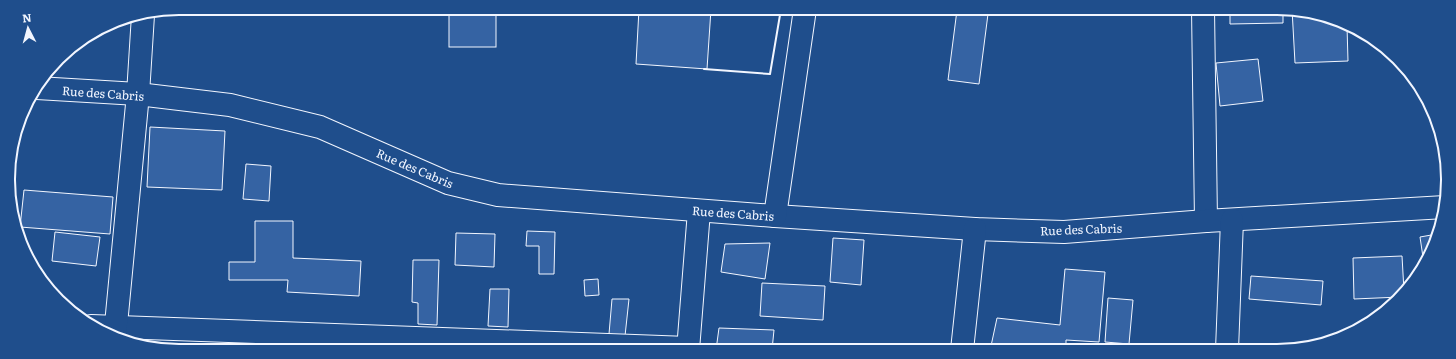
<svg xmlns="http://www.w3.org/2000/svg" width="1456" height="359" font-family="Literata,serif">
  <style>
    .building { fill: #3563a3; stroke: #f2f6ff }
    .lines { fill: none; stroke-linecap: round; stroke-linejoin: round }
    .street-casing { stroke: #f2f6ff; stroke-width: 24 }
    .street { stroke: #1f4e8c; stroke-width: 22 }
    .wall { stroke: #f2f6ff; stroke-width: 2 }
    .labels { text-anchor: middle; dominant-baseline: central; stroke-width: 3; stroke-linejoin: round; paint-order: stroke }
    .street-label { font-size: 12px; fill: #f2f6ff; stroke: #1f4e8c }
    .rim { fill: none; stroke: #f2f6ff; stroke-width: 2 }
  </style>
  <rect width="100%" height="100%" fill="#1f4e8c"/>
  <g class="building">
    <path d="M639,9h72l-4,60 -71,-5z"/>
    <path d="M1230,9h53v14l-53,1z"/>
    <path d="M1292,9l7,1 48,16 1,35 -53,2z"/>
    <path d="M957,10l31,4 -9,70 -31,-4z"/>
    <rect x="449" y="15" width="47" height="32"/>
    <path d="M1258,59l5,42 -43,5 -4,-43z"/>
    <path d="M150,127l75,4 -3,59 -75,-3z"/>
    <path d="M246,164l25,2 -2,35 -26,-2z"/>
    <path d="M24,190l89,7 -3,37 -90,-7z"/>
    <path d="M255,221h38v37l68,3 -2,35 -72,-4 1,-12h-59v-18h26z"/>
    <path d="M527,231l28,1 -1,42h-15v-28h-13z"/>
    <path d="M55,232l45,5 -4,29 -44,-5z"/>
    <path d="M456,233l39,1 -1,33 -39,-2z"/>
    <path d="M1437,234l-7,22 -6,8 -4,-27z"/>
    <path d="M833,238l31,2 -3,45 -31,-3z"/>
    <path d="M770,243l-5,36 -44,-7 4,-28z"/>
    <path d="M1402,256l2,35 -4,6 -46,2 -1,-41z"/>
    <path d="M413,260h26l-2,65 -19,-1v-21l-6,-1z"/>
    <path d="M1065,269l40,3 -6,70 -33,-2v10h-46l-29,-4 6,-28 63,7z"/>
    <path d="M1251,276l72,5 -2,24 -72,-6z"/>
    <path d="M598,279l1,16 -14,1 -1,-16z"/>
    <path d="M762,283l63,3 -2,34 -63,-4z"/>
    <path d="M490,289h19l-1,38 -20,-1z"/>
    <path d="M1108,298l25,2 -4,44 -24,-2z"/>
    <path d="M612,299h17l-4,37 -16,-2z"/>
    <path d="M719,328l55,2 -2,20h-56z"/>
  </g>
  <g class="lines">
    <defs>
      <g id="street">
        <path d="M1203,9l3,212"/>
        <path d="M37,88l101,6 92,11 90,22 128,56 50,12 277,21 200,13 89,3 142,-11 239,-14"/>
        <path d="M775,216l30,-207"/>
        <path d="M91,326l597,22"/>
        <path d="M115,335l23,-241 5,-79"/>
        <path d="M688,350l11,-139"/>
        <path d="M962,350l13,-121"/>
        <path d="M1227,350l5,-130"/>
      </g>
    </defs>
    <use href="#street" class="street-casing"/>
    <use href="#street" class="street"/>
    <path class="wall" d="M704,69l66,5 11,-65"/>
  </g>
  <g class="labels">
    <g class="street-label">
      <text transform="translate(103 93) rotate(4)">Rue des Cabris</text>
      <text transform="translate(415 168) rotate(23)">Rue des Cabris</text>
      <text transform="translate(733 213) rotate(4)">Rue des Cabris</text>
      <text transform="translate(1081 229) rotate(-2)">Rue des Cabris</text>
    </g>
  </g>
  <path d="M0 0H1456V359H0ZM179 15H1277A164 164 0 0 1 1441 179V180A164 164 0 0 1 1277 344H179A164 164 0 0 1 15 180V179A164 164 0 0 1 179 15Z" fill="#1f4e8c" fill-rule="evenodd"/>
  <path class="rim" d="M179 15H1277A164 164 0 0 1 1441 179V180A164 164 0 0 1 1277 344H179A164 164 0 0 1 15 180V179A164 164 0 0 1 179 15Z"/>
  <g transform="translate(28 28) rotate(354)" stroke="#1f4e8c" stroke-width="3" paint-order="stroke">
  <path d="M0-3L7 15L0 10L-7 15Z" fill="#f2f6ff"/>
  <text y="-6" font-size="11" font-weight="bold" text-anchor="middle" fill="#f2f6ff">N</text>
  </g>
</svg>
